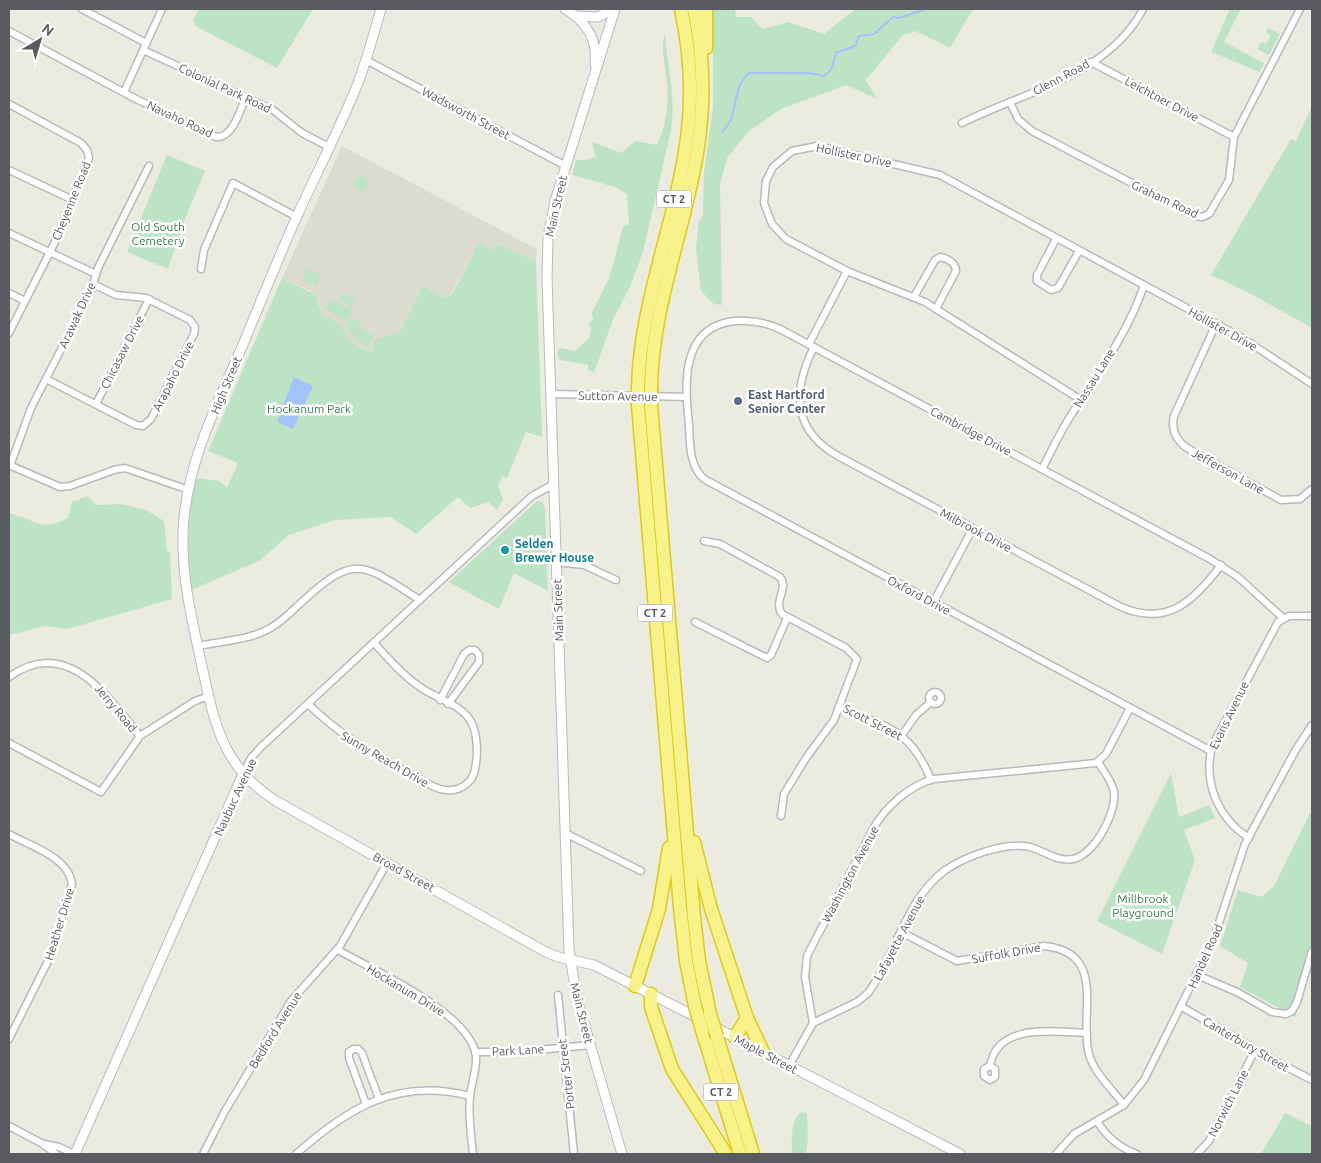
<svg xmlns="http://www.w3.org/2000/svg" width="1321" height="1163" font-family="Ubuntu,sans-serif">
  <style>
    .education { fill: #dbdbcf }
    .green { fill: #bde3c5 }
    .water { fill: #a1c2fb }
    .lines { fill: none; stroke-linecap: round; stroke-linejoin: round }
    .stream { stroke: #a1c2fb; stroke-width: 2 }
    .street-casing { stroke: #b8b9bf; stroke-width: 9 }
    .secondary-casing { stroke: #b9bbc2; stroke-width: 11 }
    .highway-casing { stroke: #e2ca0a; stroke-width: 15 }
    .street { stroke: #fff; stroke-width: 6 }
    .secondary { stroke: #fff; stroke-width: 9 }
    .highway { stroke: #f8f28b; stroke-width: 12 }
    .highway-bridge-casing { stroke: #e2ca0a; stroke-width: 15; stroke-linecap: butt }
    .highway-bridge { stroke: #f8f28b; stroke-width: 12 }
    .service-dot { fill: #5c6f8a; stroke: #fff; stroke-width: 2 }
    .culture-dot { fill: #0f9aa8; stroke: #fff; stroke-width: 2 }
    .labels { text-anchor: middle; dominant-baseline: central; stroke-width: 5; stroke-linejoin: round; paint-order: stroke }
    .shield { fill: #fff; stroke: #8b8c90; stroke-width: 1 }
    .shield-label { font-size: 11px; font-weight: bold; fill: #595b61 }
    .street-label { font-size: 12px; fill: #595b61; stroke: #fff }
    .park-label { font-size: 12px; fill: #38814a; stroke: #fff }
    .service-label { font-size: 12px; font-weight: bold; fill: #4e5e75; stroke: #fff; text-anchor: start }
    .culture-label { font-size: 12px; font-weight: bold; fill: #0d838f; stroke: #fff; text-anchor: start }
  </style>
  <rect width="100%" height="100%" fill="#ecebe0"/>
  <path class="education" d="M342,146l195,103 -1,12 -39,-17 -5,6 -13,-7 -29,52 -5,3 -23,-12 -23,46 -21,9 -7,11 -15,-6 -8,-7 -8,-15 -18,-9 -4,-17 -7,-7 -29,-13z"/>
  <g class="green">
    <path d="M199,9h114l-36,59 -80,-41 -4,-6z"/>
    <path d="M713,9h22l1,8h15l11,12 26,-7 36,12 31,-25h118l-23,39 -35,-17 -13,5 -36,44 11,19 -31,-14 -65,24 -33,23 -21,26 -7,26 2,121 -8,-1 -13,-13 -5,-43 3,-27 4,-6 1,-42 9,-67z"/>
    <path d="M1230,9h11l-17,33 40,21 -4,9 -49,-20z"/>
    <path d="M1268,28l12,6 -11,21 -12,-6 4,-7 5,2 5,-8 -5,-4z"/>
    <path d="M665,33c2,35 11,59 6,97l-28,122 -14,37 -16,30 -19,54 -6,-3v-5l-28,-5 -3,-7 3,-5 15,3 14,-13 2,-10 -3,-3 6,-7 -3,-3 19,-39 13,-49 6,-3 -2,-30 -12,-7 -43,-12 4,-15h10l10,-3 -4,-15 30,11 13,-12 22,4c9,-19 12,-41 10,-62 -1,-17 -7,-33 -2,-50z"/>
    <path d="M1312,106v222l-59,-33 -42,-20 80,-136 5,2z"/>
    <path d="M167,155l38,16 -19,45 -18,53 -41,-17z"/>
    <circle cx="361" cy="183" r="7"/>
    <path d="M479,243l13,7 5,-6 39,17 6,176 -16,-5 -19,46 -5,-2 -4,9 5,14 -6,11 -9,-8 -18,6 -12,-11 -42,37 -25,-17 -56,3 -46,15 -30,26 -68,29c-4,-38 -5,-75 6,-112l23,3 7,7 11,-25 -30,-12 74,-173 34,17 6,20 18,9 8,15 8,7 15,6 4,-12 24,-8 23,-46 23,12 7,-4z"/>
    <path d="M307,268l15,6 -5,12 -15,-6z"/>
    <path d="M342,293l14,6 -4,8 -13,-6z"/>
    <path d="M330,300l22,9 -5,11 -22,-10z"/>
    <path d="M357,318l5,13 11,4 -4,12c-14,-6 -18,-12 -23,-25z"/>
    <path d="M88,496l8,9 25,-1 25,6 18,11 3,30 3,1 2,47 -105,30 -22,-3 -36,9v-122c26,6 31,20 59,5l4,-16z"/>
    <path d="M537,501l5,1 3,5 3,84 -34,-18 -15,36 -50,-27z"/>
    <path d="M1171,773l8,44 30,-12 6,13 -31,12 11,30 -33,94 -65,-33z"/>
    <path d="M1310,813l2,1v152l-17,51 -55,-30 8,-24 -28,-17 18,-56 24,7 12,-11z"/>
    <path d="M801,1112l6,1 1,25 -2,16h-14c0,-13 -2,-33 9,-42z"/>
    <path d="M1285,1113l27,13v28h-51z"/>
  </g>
  <path class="water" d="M294,377l19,9 -20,43 -16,-7z"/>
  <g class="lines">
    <path class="stream" d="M722,132c19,-18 7,-41 27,-59h60l15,3 7,-6 5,-17 19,-7 4,-10 15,-2 19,-17 6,1 27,-9"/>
    <defs>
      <g id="street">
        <path d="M82,9l64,34"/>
        <path d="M9,31l127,68 80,38c17,2 24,-28 30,-40"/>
        <path d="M143,50l130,60 29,23 27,14"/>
        <path d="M366,60l200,106"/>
        <path d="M1091,62l143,75"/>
        <path d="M124,92l38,-83"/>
        <path d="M1010,102l8,17 14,12 163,85 7,1 7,-3 20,-34 5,-43 66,-128"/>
        <path d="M9,104l72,39 6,7 2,8 -35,86 -45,89"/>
        <path d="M962,123c62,-31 147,-48 181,-114"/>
        <path d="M9,170l64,30"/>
        <path d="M9,233l87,41"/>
        <path d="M1056,239l-19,36v6l14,9 7,-2 21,-37"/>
        <path d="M201,269l3,-19 29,-67 64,34"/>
        <path d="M9,293l16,8"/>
        <path d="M914,297l21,-37 5,-3c7,1 16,6 16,14l-20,38"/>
        <path d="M1216,324l-42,92c-3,13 2,24 13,32l94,52 19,-1 12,-10"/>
        <path d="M809,344l38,-73"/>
        <path d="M814,347c-22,44 -22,83 24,109l281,150c48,22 75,-5 102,-41"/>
        <path d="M46,379l90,46 7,1 8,-7 43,-85 1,-7 -5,-7 -44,-22 -30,-3 -23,-11"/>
        <path d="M551,394l89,2"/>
        <path d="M650,396l36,1"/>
        <path d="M1081,400l-156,-98 -78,-31 -61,-32 -14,-15 -8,-21 2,-22 7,-14 19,-16 25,-5 123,29 304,164 68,45"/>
        <path d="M96,404l53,-105"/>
        <path d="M9,465l51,22 10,-1 44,-16 11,-2 64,22"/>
        <path d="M10,466l21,-58 60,-117 7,-23 51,-102"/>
        <path d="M1042,469c10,-19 19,-39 31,-57 26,-40 56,-81 71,-127"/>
        <path d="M704,541l16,3 60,33c9,12 -7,24 2,37l64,34 11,11 -23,61 -28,38 -22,36 -3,22"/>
        <path d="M556,562l28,3 32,15"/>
        <path d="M933,603l40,-75"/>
        <path d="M695,622l72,36 4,-3 16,-37"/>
        <path d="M198,646c23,-5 54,-6 74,-19 12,-7 22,-18 32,-27 53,-49 61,-34 116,0"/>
        <path d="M9,677c58,-42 98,19 131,59"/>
        <circle cx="935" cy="698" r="6"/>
        <path d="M440,700l24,-46 5,-4h6l4,5v7l-31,42"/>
        <path d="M308,704c33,32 62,48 103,70 10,5 22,15 34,16 14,2 28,-7 30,-21 3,-14 3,-37 -5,-49 -10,-16 -35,-22 -50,-33 -18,-12 -32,-29 -46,-44"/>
        <path d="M839,707c46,19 72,22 92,73"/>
        <path d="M902,735l14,-20 15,-13"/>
        <path d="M9,743l92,49 39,-56 55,-35 14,-5"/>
        <path d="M1211,751l-507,-272c-15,-13 -14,-36 -15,-54 -4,-38 -9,-93 39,-103 17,-3 36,0 52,7l430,230 28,18 45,41"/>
        <path d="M243,774l8,-16 10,-11 271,-251 22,-12"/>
        <path d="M565,833l76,38"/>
        <path d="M9,834c21,12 60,23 63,50l-22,73 -41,82"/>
        <path d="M1249,838c-31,-20 -46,-55 -37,-92l66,-124 11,-6h23"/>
        <path d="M901,932l56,29 87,-15c65,6 34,70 45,108 5,19 23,35 35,51"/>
        <path d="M338,950c35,20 133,63 138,106 1,14 -5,28 -6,41 -2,19 1,38 3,57"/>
        <path d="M1197,975l40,17 35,20 14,2 6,-3 5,-9 15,-51"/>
        <path d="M558,995l16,159"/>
        <path d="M1182,1007l97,56 33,17"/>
        <path d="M813,1023l44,-21 11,-9c28,-38 37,-92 76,-122 20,-14 61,-30 86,-24 15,4 26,15 43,12 21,-4 44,-46 41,-67 -2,-11 -10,-20 -16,-30"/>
        <path d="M475,1052h43l72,-7"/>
        <path d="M789,1066l24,-43 -8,-46 2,-21 66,-127c12,-22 37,-44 61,-50l162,-16 10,-9 24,-46"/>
        <path d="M990,1066l5,3v8l-5,3 -6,-4v-7l6,-3c7,-44 65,-34 97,-33"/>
        <path d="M366,1104l-17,-46v-6l4,-3h5l4,4 17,46"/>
        <path d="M1097,1121c9,15 23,27 40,33"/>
        <path d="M9,1126l34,18 13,10"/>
        <path d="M44,1144l15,3 15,7"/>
        <path d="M203,1154l22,-43 66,-110 49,-55 47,-83"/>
        <path d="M296,1154c52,-46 102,-77 174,-58"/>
        <path d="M1056,1154l18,-20 50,-29 20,-25 69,-139 32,-97 50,-93 17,-26"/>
        <path d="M1197,1154l12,-13 46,-91"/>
      </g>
      <g id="secondary">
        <path d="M381,9c-7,24 -14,50 -23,74 -18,45 -41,89 -61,133 -19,43 -37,87 -55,131 -24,55 -52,110 -58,171 -5,52 8,102 19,153 12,56 21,97 73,130l268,150 14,6 36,8 106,54"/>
        <path d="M565,9c22,13 33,30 30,56"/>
        <path d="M615,9l-60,192 -7,36 -1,41 22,672 8,49 45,155"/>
        <path d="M577,16l21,1 15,-8"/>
        <path d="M711,1025l249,129"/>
        <path d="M75,1154l168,-380"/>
      </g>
      <g id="highway">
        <path d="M706,48v-39"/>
        <path d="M638,388c2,-86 38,-166 49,-250 6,-43 3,-87 -6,-129"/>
        <path d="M651,388c1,-81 33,-156 46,-235 8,-48 7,-97 -3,-144"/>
        <path d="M638,405l42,502 6,54 9,45"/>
        <path d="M651,405l43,512 5,44 11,53"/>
        <path d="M694,842l17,67 36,109 16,34"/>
        <path d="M635,986l24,-77 10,-61"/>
        <path d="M651,994v13l21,62 54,85"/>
        <path d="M702,1030l38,124"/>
        <path d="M717,1037l36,117"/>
        <path d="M735,1037l12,-19"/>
      </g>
    </defs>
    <use href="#street" class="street-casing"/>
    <use href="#secondary" class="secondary-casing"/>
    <use href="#highway" class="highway-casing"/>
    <use href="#street" class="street"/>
    <use href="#secondary" class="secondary"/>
    <use href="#highway" class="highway"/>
    <defs>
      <g id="highway-bridge">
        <path d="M638,388v17"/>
        <path d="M651,388v17"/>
        <path d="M695,1006l7,24"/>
        <path d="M710,1014l7,23"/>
      </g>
    </defs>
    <use href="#highway-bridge" class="highway-bridge-casing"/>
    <use href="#highway-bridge" class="highway-bridge"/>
  </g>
  <circle class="service-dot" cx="738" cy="401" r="5"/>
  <circle class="culture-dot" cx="505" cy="550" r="5"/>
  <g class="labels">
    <g class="shield">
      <rect x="656.5" y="190.5" width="35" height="17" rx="4"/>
      <rect x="637.5" y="604.5" width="35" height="17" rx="4"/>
      <rect x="703.5" y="1083.5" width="35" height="17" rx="4"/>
    </g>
    <g class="shield-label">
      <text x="674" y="199">CT 2</text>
      <text x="655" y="613">CT 2</text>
      <text x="721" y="1092">CT 2</text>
    </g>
    <g class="street-label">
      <text transform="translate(1061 77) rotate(-28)">Glenn Road</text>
      <text transform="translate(225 88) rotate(25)">Colonial Park Road</text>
      <text transform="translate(1162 99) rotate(28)">Leichtner Drive</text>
      <text transform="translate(466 113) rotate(28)">Wadsworth Street</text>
      <text transform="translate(180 119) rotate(25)">Navaho Road</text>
      <text transform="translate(854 155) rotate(12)">Hollister Drive</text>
      <text transform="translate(1165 199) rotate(25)">Graham Road</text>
      <text transform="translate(71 201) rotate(-68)">Cheyenne Road</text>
      <text transform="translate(556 206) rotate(-77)">Main Street</text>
      <text transform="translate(77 315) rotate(-65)">Arawak Drive</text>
      <text transform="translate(1223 329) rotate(29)">Hollister Drive</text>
      <text transform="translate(122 352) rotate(-63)">Chicasaw Drive</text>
      <text transform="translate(173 376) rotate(-63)">Arapaho Drive</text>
      <text transform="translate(1094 378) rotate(-58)">Nassau Lane</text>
      <text transform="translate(226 385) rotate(-67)">High Street</text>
      <text transform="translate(618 396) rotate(1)">Sutton Avenue</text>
      <text transform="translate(971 431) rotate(28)">Cambridge Drive</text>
      <text transform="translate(1228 471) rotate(29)">Jefferson Lane</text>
      <text transform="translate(976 530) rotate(28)">Milbrook Drive</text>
      <text transform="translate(919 595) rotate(28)">Oxford Drive</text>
      <text transform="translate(558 610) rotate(-92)">Main Street</text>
      <text transform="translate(116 708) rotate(50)">Jerry Road</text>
      <text transform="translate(1229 715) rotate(-64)">Evans Avenue</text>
      <text transform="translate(873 722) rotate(27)">Scott Street</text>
      <text transform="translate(385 759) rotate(30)">Sunny Reach Drive</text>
      <text transform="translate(235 797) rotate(-65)">Naubuc Avenue</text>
      <text transform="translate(404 872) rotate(29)">Broad Street</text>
      <text transform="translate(850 874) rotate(-62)">Washington Avenue</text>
      <text transform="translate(59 924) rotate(-73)">Heather Drive</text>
      <text transform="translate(899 938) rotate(-62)">Lafayette Avenue</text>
      <text transform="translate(1006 953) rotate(-10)">Suffolk Drive</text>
      <text transform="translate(1205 956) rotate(-66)">Handel Road</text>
      <text transform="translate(406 990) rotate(31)">Hockanum Drive</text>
      <text transform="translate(582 1013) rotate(76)">Main Street</text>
      <text transform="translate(275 1030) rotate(-58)">Bedford Avenue</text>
      <text transform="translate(1246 1044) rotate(30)">Canterbury Street</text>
      <text transform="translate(518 1050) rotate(-3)">Park Lane</text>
      <text transform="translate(766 1054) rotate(28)">Maple Street</text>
      <text transform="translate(566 1074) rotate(-97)">Porter Street</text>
      <text transform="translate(1228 1103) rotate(-63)">Norwich Lane</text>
    </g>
    <g class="park-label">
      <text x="158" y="226">Old South<tspan x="158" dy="14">Cemetery</tspan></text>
      <text x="309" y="408">Hockanum Park</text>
      <text x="1143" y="898">Millbrook<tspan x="1143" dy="14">Playground</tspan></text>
    </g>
    <g class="service-label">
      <text x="748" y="394">East Hartford<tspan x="748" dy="14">Senior Center</tspan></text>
    </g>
    <g class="culture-label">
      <text x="515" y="543">Selden<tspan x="515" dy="14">Brewer House</tspan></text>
    </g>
  </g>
  <rect width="1321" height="1163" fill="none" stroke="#595b61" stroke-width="20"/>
  <g transform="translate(40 40) rotate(38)" stroke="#ffffff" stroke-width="4" paint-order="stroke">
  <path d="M0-4L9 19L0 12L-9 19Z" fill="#595b61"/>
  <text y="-8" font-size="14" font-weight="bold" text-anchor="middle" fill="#595b61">N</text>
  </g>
</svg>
